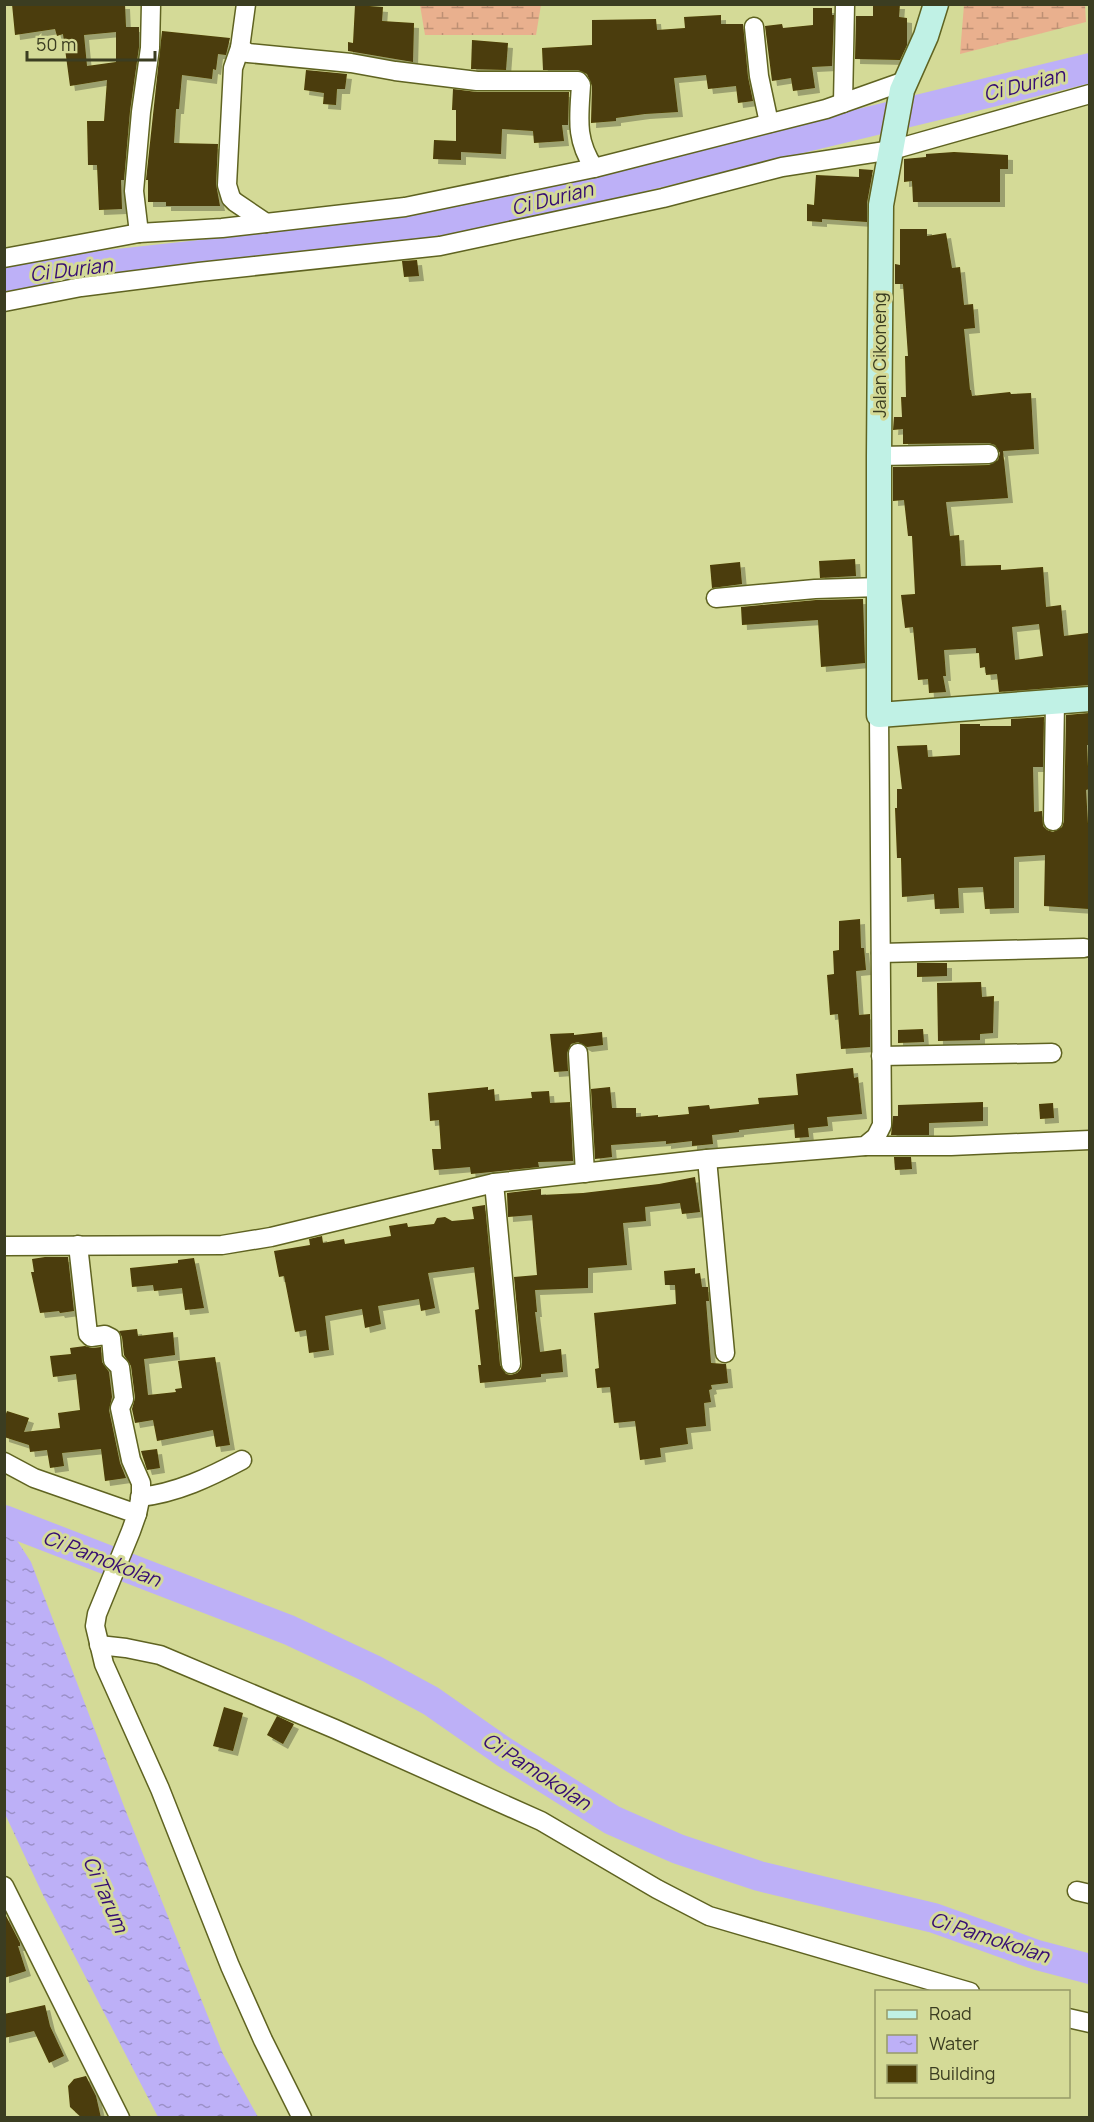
<svg xmlns="http://www.w3.org/2000/svg" width="1094" height="2122" font-family="Manrope,sans-serif">
  <style>
    .wetland { fill: url(#wetland-marsh) }
    .water { fill: url(#water-ripples) }
    .lines { fill: none; stroke-linecap: round; stroke-linejoin: round }
    .river { stroke: #bdb0f7; stroke-width: 30 }
    .building { fill: #4c3d07; fill-rule: evenodd; filter: url(#shadow) }
    .street-casing { stroke: #5f6321; stroke-width: 21 }
    .secondary-casing { stroke: #5f6321; stroke-width: 27 }
    .street { stroke: #fff; stroke-width: 18 }
    .secondary { stroke: #c0f1e5; stroke-width: 24 }
    .labels { text-anchor: middle; dominant-baseline: central; stroke-width: 6; stroke-linejoin: round; paint-order: stroke }
    .street-label { font-size: 18px; fill: #3b3d21; stroke: #d4da97 }
    .water-label { font-size: 20px; font-style: italic; fill: #350c73; stroke: #d4da97 }
  </style>
  <defs>
    <pattern id="wetland-marsh" width="20" height="14" patternUnits="userSpaceOnUse" patternTransform="scale(1.5)"><rect width="20" height="14" fill="#e9b08e"/><path d="M1 5h8M5 5V1M11 12h8M15 12V8" fill="none" stroke="#be9074"/></pattern>
    <pattern id="water-ripples" width="26" height="14" patternUnits="userSpaceOnUse" patternTransform="scale(1.5)"><rect width="26" height="14" fill="#bdb0f7"/><path d="M2 4q2-2 4 0t4 0M15 11q2-2 4 0t4 0" fill="none" stroke="#9b90c8"/></pattern>
    <filter id="shadow"><feDropShadow dx="5" dy="5" stdDeviation="0" flood-color="#0004"/></filter>
  </defs>
  <rect width="100%" height="100%" fill="#d4da97"/>
  <g class="wetland">
    <path d="M420,5v-1l121,1 -5,30h-111z"/>
    <path d="M964,5h121l1,17 -126,32z"/>
  </g>
  <path class="water" d="M5,1522l26,40 94,247 98,245 35,63h-100l-116,-224 -37,-79z"/>
  <g class="lines">
    <g class="river">
      <path d="M4,279l30,-6 185,-20 278,-41 593,-144"/>
      <path d="M4,1520l285,110 83,39 59,32 73,51 108,68 66,29 81,27 175,42 103,37 53,14"/>
    </g>
  </g>
  <g class="building">
    <path d="M12,4h113l1,23h13v20l-9,64 -6,69h-3l1,29 -23,1 -2,-45h-9l-1,-44h17l3,-41 -37,6 -7,-52 -6,2 -2,-7 -40,6zM116,32v30l-29,4 -3,-31z"/>
    <path d="M873,4h27l-1,13 8,1v27l-7,15 -45,-1 1,-43h17z"/>
    <path d="M355,5l28,2 -1,14 32,2 -1,39 -65,-11v-9l5,1z"/>
    <path d="M813,8h19v7h2l-2,51 -20,1 3,21 -22,3 -2,-13 -19,3 -7,-55 17,-2 1,4 30,-3z"/>
    <path d="M721,15v9h22l5,53 5,24 -15,2 -2,-17 -28,3 -2,-14 -32,3 4,34 -33,2 -29,4v3l-25,2 1,-37 -5,-12 -9,-4h-35l-1,-22 50,-3v-25l64,-1 1,11 28,-2 -1,-11z"/>
    <path d="M162,31l68,7 -4,17 -8,-1 -2,16 -3,-1 -1,10 -30,-4 -3,34h-3l-2,34 44,1 -2,40 4,22h-54v-4h-18v-22h-2z"/>
    <path d="M472,40l36,3 -2,27 -35,-1z"/>
    <path d="M306,70l41,4 -2,15h-8l-1,16 -13,-1 1,-11 -20,-3z"/>
    <path d="M453,89l24,3h92l-1,33h-6l2,16 -30,2 -1,-12 -31,-2 -1,25 -40,-2v8l-28,-1 1,-19 22,1v-31h-4z"/>
    <path d="M954,152l54,3v14h-8v33h-87l-1,-21 -8,1v-23l22,-2v-3z"/>
    <path d="M859,169l14,1 -6,33v19l-45,-3v3l-15,-1v-17l7,1 2,-30 43,2z"/>
    <path d="M900,229h27v7l19,-3 6,35 8,-1 4,38 9,-1 2,24 -11,1 6,61h1l1,6 38,-4 1,2 20,-1 3,56 -31,2 5,47 -62,4 4,34 9,-1 2,31 40,-1v5l42,-3 3,40 15,-2 3,31 24,-3 1,52 -90,7 -2,-18 -11,1 -1,-8 -5,1 -1,-15h-3v-5l-32,2 2,26h-3l3,16 -17,1 -1,-14 -10,1 -5,-53 -8,1 -4,-33 14,-1 -3,-58h-4l-4,-36 -11,1v-34l96,-2 9,-5 2,-7 -5,-8 -6,-2 -86,1v-15l-10,1 1,-13h8l-1,-20h5l-1,-41h3l-5,-72h-8v-20l5,1zM1039,624l4,32 -28,4 -3,-33z"/>
    <path d="M417,260l2,16 -15,1 -2,-16z"/>
    <path d="M855,559l1,17 -36,2 -1,-17z"/>
    <path d="M740,562l2,22 -30,4 -2,-23z"/>
    <path d="M863,599l2,64 -44,4 -3,-47 -76,5 -1,-18 75,-7z"/>
    <path d="M1089,713v32h-2l2,44 -3,1 3,51v68l-45,-3 1,-51 -31,2v51l-29,1 -2,-22 -25,1 1,20 -24,1 -1,-15 -32,3 -1,-39h-4l-2,-50h2v-19h5l-5,-43 30,-1 1,12 32,-2v-31h20v2h31v-7l33,-2 -1,50h-10l1,45 8,-1 1,15 4,4 6,2 9,-5 2,-6 2,-106z"/>
    <path d="M860,919l1,29h3l2,22 -10,1 3,44 11,-1v33l-29,2 -3,-35 -8,1 -3,-40 7,-1 -1,-23 6,-1v-29z"/>
    <path d="M917,963h30v13l-30,1z"/>
    <path d="M981,982l1,15 12,-1 -1,37 -13,1v6l-42,1 -1,-58z"/>
    <path d="M923,1029l1,13 -26,1v-13z"/>
    <path d="M602,1032l1,13 -16,2 -9,-5 -7,2 -4,9 1,18 -14,1 -4,-38 24,-1v2z"/>
    <path d="M853,1068l1,10 4,-1 4,37 -35,3 1,9 -20,2 1,9 -14,1 -1,-14 -55,6v2l-27,3 1,9 -21,2v-5l-26,3v-3l-55,4 1,12 -17,2 -4,-70 19,-2 2,21h24v9l22,-2v2l31,-3 -1,-7 21,-2 1,4 49,-5 -1,-6 40,-3 -2,-21z"/>
    <path d="M488,1087v3l6,-1 1,12 37,-3 -1,-6 18,-1 1,12 20,-1 3,59 -35,1 1,5 -68,7 -1,-7 -36,3 -2,-21h9l-2,-29 -9,1 -2,-28z"/>
    <path d="M983,1102v19l-54,2v12h-38l2,-19h5v-11z"/>
    <path d="M1053,1103l1,15 -14,1 -1,-15z"/>
    <path d="M894,1157h17l1,12 -17,1z"/>
    <path d="M695,1177l5,35 -18,2 -2,-11 -35,4 1,14 -23,2 4,42 -39,3v20l-53,2 2,22h-2l5,40 21,-3 2,23 -22,2v3l-61,6 -2,-18h3l-6,-55 4,-1 -5,-42 -46,6 7,35 -14,3 -2,-12 -41,7 3,18 -16,4 -3,-19 -37,7 4,34 -20,3 -3,-23 -11,2 -11,-56 -5,1 -5,-26 36,-6 -1,-6 13,-3 1,7 21,-4 1,5 46,-8 -2,-10 18,-3 1,4 26,-3 3,-6 8,-1 7,4 22,-2 -2,-12 13,-2 15,160 6,9 5,1 6,-2 4,-4 1,-6 -8,-86 23,-2 -5,-60 -24,2 -1,-24 34,-4v6l42,-2 76,-9z"/>
    <path d="M45,1257h23l6,54 -14,2 -1,-2 -19,2 -9,-41h3l-2,-13z"/>
    <path d="M194,1258l10,50 -19,2 -3,-22 -28,3 -1,-6 -21,2 -2,-19 48,-5v-3z"/>
    <path d="M695,1268v6l5,-1 2,14h6l1,14h-3l5,62 15,1 2,19 -17,2 1,4 -3,1 2,12 -7,1 2,23 -20,2 2,16 -28,4 1,9 -21,3 -5,-39 -21,2 -4,-36 -13,1 -2,-19 4,-1 -5,-55 82,-9 -1,-19h-10l-1,-14z"/>
    <path d="M137,1329l1,7 35,-4 2,23 -31,4 4,36 28,-3 -1,-3 7,-1 -4,-27 37,-4 15,88 -14,2 -3,-17 -56,11 -4,-21 -18,3 -3,-14 3,-11 -4,-32 -7,-11 -2,-18 -3,-6z"/>
    <path d="M85,1346l7,2 9,-1 1,15 7,10 3,25 -3,13 11,53 6,15 -21,3 -4,-32 -39,4 2,13 -14,2 -3,-18 -17,2 -1,-7 -25,-8v-18l3,-8 22,7 -5,14 36,-4 -2,-15 22,-3 -4,-36 -23,3 -3,-21 21,-2 -1,-6z"/>
    <path d="M157,1449l3,19 -13,2 -6,-19z"/>
    <path d="M224,1707l19,6 -10,38 -20,-5z"/>
    <path d="M277,1716l17,8 -11,20 -16,-9z"/>
    <path d="M4,1912l16,31v3h-2l8,25 -22,7z"/>
    <path d="M45,2005l5,21 14,30 -15,7 -15,-32 -30,7v-24z"/>
    <path d="M86,2076l10,20 5,22h-19l-12,-11 -2,-21 6,-7z"/>
  </g>
  <g class="lines">
    <defs>
      <g id="street">
        <path d="M246,4l-6,44 -7,20 -6,117 4,13 4,4 31,21"/>
        <path d="M754,27l5,49 10,47"/>
        <path d="M240,48l8,5 103,10 44,8 82,10h101l3,4c-2,33 -6,54 13,83"/>
        <path d="M843,103l2,-99"/>
        <path d="M139,233l-5,-42 7,-79 9,-64 1,-44"/>
        <path d="M4,258l135,-25 83,-5 183,-21 189,-39 232,-59 79,-28"/>
        <path d="M4,302l77,-15 118,-15 241,-26 223,-48 119,-31 110,-17 198,-56"/>
        <path d="M879,456l110,-2"/>
        <path d="M716,598l99,-9 65,-2"/>
        <path d="M1053,821l2,-119"/>
        <path d="M881,953l203,-5"/>
        <path d="M578,1053l7,120"/>
        <path d="M881,1056l171,-3"/>
        <path d="M865,1146h86l139,-6"/>
        <path d="M707,1159l18,194"/>
        <path d="M494,1183l17,181"/>
        <path d="M78,1245l10,89 3,3 14,-2 6,3 2,22 7,7 4,32 -4,9 11,52 10,23v12l-4,19"/>
        <path d="M4,1246l218,-1 49,-8 223,-54 213,-24 158,-13 11,-9 6,-12 -3,-410"/>
        <path d="M4,1462l30,16 103,36 -6,17 -34,83 -2,12 9,38 56,125 70,177 33,74 39,78"/>
        <path d="M140,1497c37,-4 70,-20 102,-37"/>
        <path d="M99,1645l27,3 34,7 175,74 206,92 116,68 52,27 261,76"/>
        <path d="M4,1886l116,232"/>
        <path d="M1077,1891l13,3"/>
        <path d="M1068,2018l22,5"/>
      </g>
      <path id="secondary" d="M936,4l-10,32 -24,54 -21,115 -2,251v259l211,-16"/>
    </defs>
    <use href="#street" class="street-casing"/>
    <use href="#secondary" class="secondary-casing"/>
    <use href="#street" class="street"/>
    <use href="#secondary" class="secondary"/>
  </g>
  <g class="labels">
    <g class="street-label">
      <text transform="translate(879 355) rotate(-90)">Jalan Cikoneng</text>
    </g>
    <g class="water-label">
      <text transform="translate(1024 84) rotate(-14)">Ci Durian</text>
      <text transform="translate(552 198) rotate(-14)">Ci Durian</text>
      <text transform="translate(71 269) rotate(-7)">Ci Durian</text>
      <text transform="translate(102 1558) rotate(21)">Ci Pamokolan</text>
      <text transform="translate(537 1771) rotate(33)">Ci Pamokolan</text>
      <text transform="translate(106 1894) rotate(66)">Ci Tarum</text>
      <text transform="translate(990 1937) rotate(18)">Ci Pamokolan</text>
    </g>
  </g>
  <rect width="1094" height="2122" fill="none" stroke="#3b3d21" stroke-width="12"/>
  <rect x="875" y="1990" width="195" height="108" fill="#d4da97" stroke="#979b68" stroke-width="1.5"/>
  <rect x="887" y="2010" width="30" height="9" fill="#c0f1e5" stroke="#979b68" stroke-width="1.5"/>
  <text x="929" y="2020" font-size="18" fill="#3b3d21">Road</text>
  <rect x="887" y="2035" width="30" height="18" fill="url(#water-ripples)" stroke="#979b68" stroke-width="1.5"/>
  <text x="929" y="2050" font-size="18" fill="#3b3d21">Water</text>
  <rect x="887" y="2065" width="30" height="18" fill="#4c3d07" stroke="#979b68" stroke-width="1.5"/>
  <text x="929" y="2080" font-size="18" fill="#3b3d21">Building</text>
  <path d="M27 51v9h128v-9" fill="none" stroke="#3b3d21" stroke-width="3"/>
  <text x="36" y="51" font-size="18" fill="#3b3d21" stroke="#d4da97" stroke-width="4.5" paint-order="stroke">50 m</text>
</svg>
